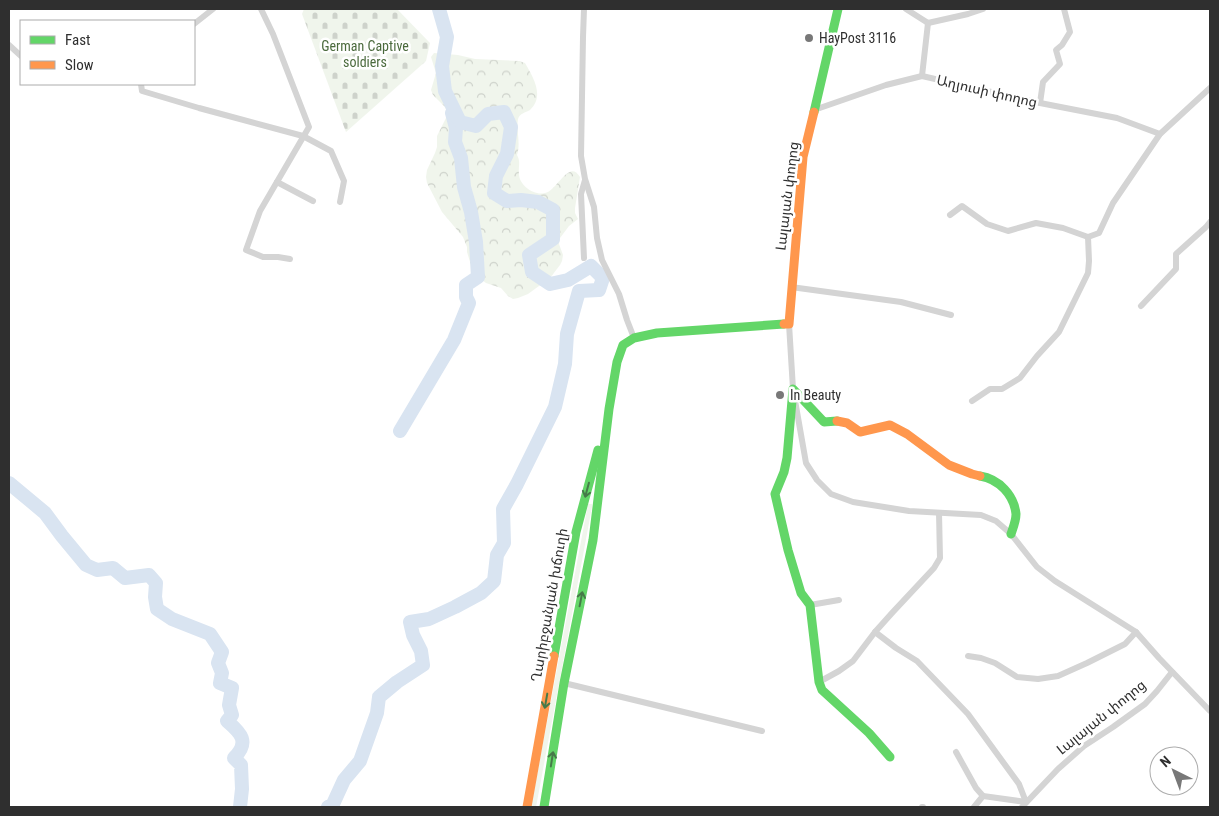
<svg xmlns="http://www.w3.org/2000/svg" width="1219" height="816" font-family="'Roboto Condensed','Noto Sans Armenian',sans-serif">
  <style>
    .green { fill: #f0f5ec }
    .forest { fill: url(#forest-crowns) }
    .cemetery { fill: url(#cemetery-stones) }
    .lines { fill: none; stroke-linecap: round; stroke-linejoin: round }
    .river { stroke: #d9e4f1; stroke-width: 14 }
    .street { stroke: #d4d4d4; stroke-width: 6 }
    .fast { stroke: #63d668; stroke-width: 9 }
    .slow { stroke: #ff974d; stroke-width: 9 }
    .oneway { stroke: #467a49 }
    .poi-dot { fill: #787878; stroke: #fff; stroke-width: 2 }
    .labels { text-anchor: middle; dominant-baseline: central; stroke-width: 5; stroke-linejoin: round; paint-order: stroke }
    .poi-label { font-size: 14px; fill: #2f2f2f; stroke: #fff; text-anchor: start }
    .park-label { font-size: 14px; fill: #4b6a3d; stroke: #fff }
    .street-label { font-size: 14px; fill: #2f2f2f; stroke: #fff }
  </style>
  <defs>
    <pattern id="forest-crowns" width="20" height="18" patternUnits="userSpaceOnUse" patternTransform="scale(1.25)"><rect width="20" height="18" fill="#f0f5ec"/><path d="M2 6a3 3 0 1 1 6 0M12 15a3 3 0 1 1 6 0" fill="none" stroke="#ced2cb"/></pattern>
    <pattern id="cemetery-stones" width="16" height="16" patternUnits="userSpaceOnUse" patternTransform="scale(1.25)"><rect width="16" height="16" fill="#f0f5ec"/><path d="M2 7V4a2 2 0 0 1 4 0v3zM10 15v-3a2 2 0 0 1 4 0v3z" fill="#ced2cb"/></pattern>
  </defs>
  <rect width="100%" height="100%" fill="#fff"/>
  <path class="green" d="M588,504h4v3l-56,300h-5z"/>
  <path class="forest" d="M434,53l24,2 17,4 44,2 6,2c8,14 20,33 5,47 -5,3 -10,3 -12,9 -2,12 3,24 -1,36 4,7 1,12 2,19 0,11 15,22 26,19 12,-2 24,-35 35,-16l-5,31v5l3,6 -9,7 -9,12 -1,6 4,11 -1,6 -2,4 -10,13 -22,16 -10,4 -5,1 -5,-3 -7,-8 -15,-5 -8,-6 -7,-12 -4,-13v-5l-4,-10 -21,-25 -15,-29 -1,-6 1,-7 8,-17 2,-6v-11l10,-20v-5l-3,-5 -11,-11 -2,-5 5,-17 -5,-16z"/>
  <path class="cemetery" d="M304,9h93l33,34 -4,18 -80,71 -44,-118z"/>
  <g class="lines">
    <g class="river">
      <path d="M400,431l54,-91 15,-37 -3,-6v-12l12,-8 -2,-35 -5,-30 -7,-25 -3,-29 -6,-16 1,-14 -4,-15"/>
      <path d="M9,483l36,30 17,23 24,29 11,5 16,-2 12,10 24,-3 7,8 -1,14 2,12 15,10 38,15 12,18 -4,11 4,10 -2,10 12,5 -3,17 3,10 -5,6c14,12 23,21 7,37l7,7 1,24 -2,18"/>
      <path d="M328,807l5,-3 11,-24 16,-19 17,-48 2,-16 18,-15 26,-17 -2,-14 -8,-16 -3,-13 19,-3 26,-12 26,-14 13,-12 3,-26 7,-12 -1,-34 14,-25 38,-77 10,-43 2,-30 12,-43 20,-1 4,-12 -12,-12 -23,14 -18,4 -18,-12 -3,-17 24,-16v-29l-15,-8 -17,-2 -14,1 -13,-8 2,-17 11,-22 4,-27 -7,-15 -16,2 -12,12 -16,-4 -15,-31 -3,-25 5,-29 -8,-28"/>
    </g>
    <g class="street">
      <path d="M261,9l12,25 36,93 -49,84 -14,39 17,7h15l12,2"/>
      <path d="M584,9l-1,28 -2,119 4,23 9,28 3,31 5,22 17,34 8,26 7,18"/>
      <path d="M906,9l22,14 40,-9 15,-5"/>
      <path d="M194,24l19,-15"/>
      <path d="M9,45l12,11"/>
      <path d="M922,76l6,-53"/>
      <path d="M141,84l1,7 57,17 104,28 28,15 13,30 -4,21"/>
      <path d="M1040,103l3,-21 17,-18 -4,-14 6,-5 8,-13 -6,-23"/>
      <path d="M814,110l72,-25 36,-9 118,27 77,15 43,16"/>
      <path d="M277,182l36,19"/>
      <path d="M950,215l12,-9 25,18 21,7 28,-8 27,5 25,9 11,-4 14,-30 47,-69 50,-46"/>
      <path d="M584,258l-3,-64 4,-14"/>
      <path d="M791,287l110,15 50,13"/>
      <path d="M1141,306l35,-37v-15l30,-27 4,-5"/>
      <path d="M789,324l4,65 13,74 11,17 14,14 22,8 56,9 72,4 15,6 15,13 26,33 18,14 81,51 23,26 51,53"/>
      <path d="M972,401l18,-12h12l18,-11 17,-22 22,-24 29,-59 1,-12 -1,-24"/>
      <path d="M810,605l29,-5"/>
      <path d="M875,632l21,16 21,13 51,53 51,70 7,18"/>
      <path d="M968,656l13,2 14,5 22,14 21,2 20,-3 29,-13 38,-19 11,-12"/>
      <path d="M819,682l20,-11 14,-10 22,-29 17,-19 42,-45 6,-10 -1,-45"/>
      <path d="M564,683l198,48"/>
      <path d="M956,752l20,36 7,8"/>
      <path d="M922,807h1"/>
      <path d="M974,807l9,-11 43,6"/>
      <path d="M1022,807l36,-38 26,-23 29,-19 32,-23 12,-13 15,-19"/>
    </g>
    <g class="fast">
      <path d="M814,112l24,-103"/>
      <path d="M837,421l-13,1 -31,-33 -6,69 -3,14 -9,22 13,56 13,43 9,12 9,77 3,8 47,43 21,24"/>
      <path d="M980,476c19,3 34,19 36,38 0,7 -3,14 -5,20"/>
      <path d="M554,656l22,-124 22,-82"/>
      <path d="M544,807l20,-124 29,-143 16,-131 8,-47 6,-17 11,-7 23,-5 127,-9"/>
    </g>
    <g class="slow">
      <path d="M784,324h5l14,-167 11,-45"/>
      <path d="M837,421l10,2 13,9 30,-7 17,9 42,31 23,9 8,2"/>
      <path d="M527,807l27,-151"/>
    </g>
  </g>
  <defs><path id="oneway-shaft" d="M-6 0H5M1.5-3L5.5 0L1.5 3" fill="none" stroke-width="1.6" stroke-linecap="round" stroke-linejoin="round" transform="scale(1.25)"/></defs>
  <g class="oneway">
    <use href="#oneway-shaft" transform="translate(587 490) rotate(105)"/>
    <use href="#oneway-shaft" transform="translate(581 599) rotate(-79)"/>
    <use href="#oneway-shaft" transform="translate(546 701) rotate(100)"/>
    <use href="#oneway-shaft" transform="translate(552 759) rotate(-81)"/>
  </g>
  <g class="poi-dot">
    <circle cx="809" cy="38" r="5"/>
    <circle cx="780" cy="395" r="5"/>
  </g>
  <g class="labels">
    <g class="poi-label">
      <text x="819" y="38">HayPost 3116</text>
      <text x="790" y="395">In Beauty</text>
    </g>
    <g class="park-label">
      <text x="365" y="46">German Captive<tspan x="365" dy="16">soldiers</tspan></text>
    </g>
    <g class="street-label">
      <text transform="translate(987 91) rotate(13)">Աղյուսի փողոց</text>
      <text transform="translate(787 196) rotate(-83)">Լալայան փողոց</text>
      <text transform="translate(549 605) rotate(-80)">Ղարիբջանյան խճուղի</text>
      <text transform="translate(1101 717) rotate(-39)">Լալայան փողոց</text>
    </g>
  </g>
  <rect width="1219" height="816" fill="none" stroke="#2f2f2f" stroke-width="20"/>
  <rect x="20" y="20" width="175" height="65" fill="#ffffff" stroke="#acacac"/>
  <rect x="30" y="36" width="25" height="8" fill="#63d668" stroke="#acacac"/>
  <text x="65" y="45" font-size="15" fill="#2f2f2f">Fast</text>
  <rect x="30" y="61" width="25" height="8" fill="#ff974d" stroke="#acacac"/>
  <text x="65" y="70" font-size="15" fill="#2f2f2f">Slow</text>
  <g transform="translate(1174 771) rotate(318)"><circle r="24" fill="#ffffff" stroke="#acacac"/>
  <path d="M0-4L9 19L0 12L-9 19Z" fill="#787878"/>
  <text y="-8" font-size="14" font-weight="bold" text-anchor="middle" fill="#2f2f2f">N</text>
  </g>
</svg>
